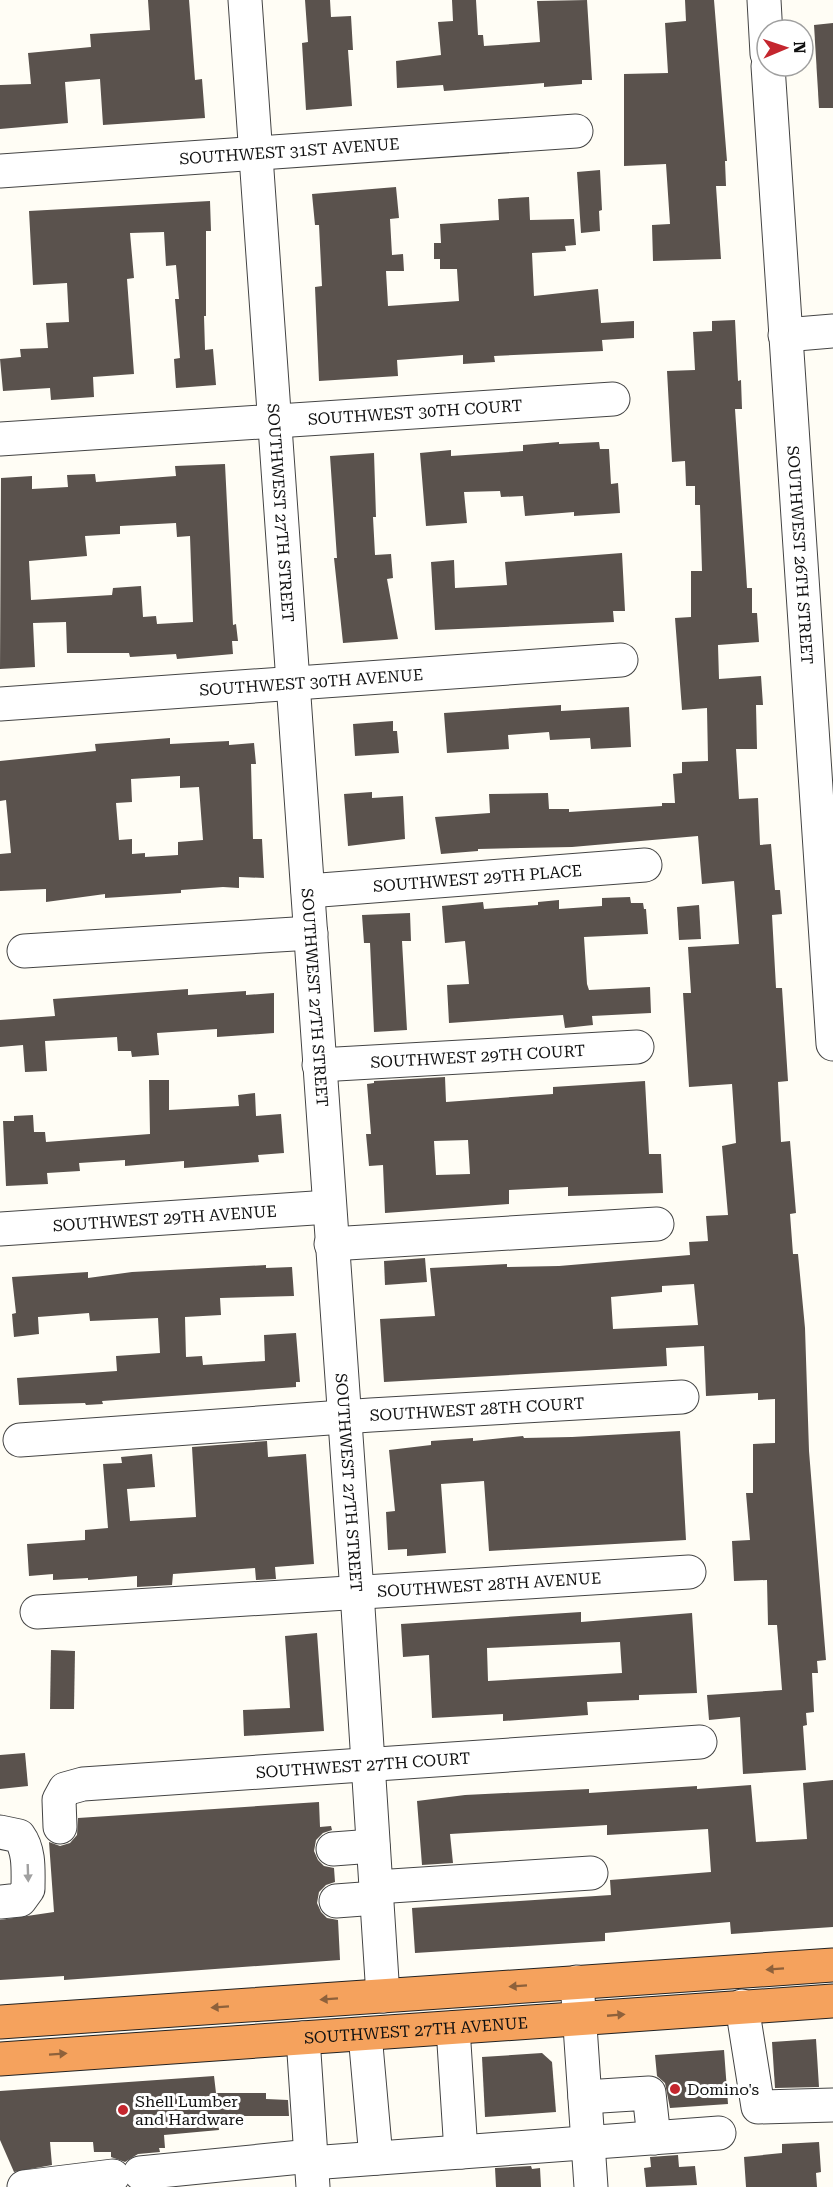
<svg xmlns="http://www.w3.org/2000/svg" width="833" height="2187" font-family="'Roboto Serif',serif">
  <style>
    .building { fill: #5a524d; fill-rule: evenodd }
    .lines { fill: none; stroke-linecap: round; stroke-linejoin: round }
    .minor-casing { stroke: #444; stroke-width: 35 }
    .highway-casing { stroke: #222; stroke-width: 35 }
    .minor { stroke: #fff; stroke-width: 33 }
    .highway { stroke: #f5a25d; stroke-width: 33 }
    .oneway { fill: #a0a0a0 }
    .oneway2 { fill: #8e613b }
    .poi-dot { fill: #c4262e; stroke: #fff; stroke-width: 2 }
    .labels { text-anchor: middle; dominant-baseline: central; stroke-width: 6; stroke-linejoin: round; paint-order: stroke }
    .street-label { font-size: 16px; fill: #111; stroke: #fff }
    .poi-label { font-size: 16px; fill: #111; stroke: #fff; text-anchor: start }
  </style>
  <rect width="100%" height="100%" fill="#fffdf5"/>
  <g class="building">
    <path d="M148,0h41l6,80 7,-1 3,39 -102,7 -3,-46 -35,3 3,41 -68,6v-44l31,-1 -3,-31 63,-6 -1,-13 60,-4z"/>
    <path d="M305,0h25l1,17 20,-1 2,34h-5l4,56 -46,4 -4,-67 6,-1z"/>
    <path d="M452,0h24l2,35h5l1,11 56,-4 -3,-41 50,-1 5,80h-10v4l-38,3v-4l-100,8 -1,-6 -46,3 -1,-27 45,-6 -3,-33 15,-1z"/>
    <path d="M685,0h29l13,161h-2l1,25h-10l5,73 -68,2 -1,-36 18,-1 -4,-60 -42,2v-92l44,-1 -3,-50 21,-2z"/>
    <path d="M833,23v85h-14l-5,-83z"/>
    <path d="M600,170l2,40 -3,1 1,20 -19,2 -4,-61z"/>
    <path d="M396,187l3,31 -9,1 2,36 11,-1 1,17h-18l2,35 71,-5 -2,-32h-17v-10h-6v-16h7l-1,-19 59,-4 -1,-21 31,-2 1,23 44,-1 2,26 -11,1 1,5 -34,2 2,43 64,-7 3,34 33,-2v17l-32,2 1,11 -109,5 1,6 -32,2v-9l-66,5 1,16 -79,5 -4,-94 7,-1 -3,-61h-4l-3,-31z"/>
    <path d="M210,201l1,30h-5v85h-2l1,34 8,-1 3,36 -40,3 -2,-29 6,-1 -5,-59h4l-3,-34 -10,1 -2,-34 -34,1 4,45 -7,1 7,95 -41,3 1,20 -43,3 -1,-12 -47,3 -3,-32 21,-2 -1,-8 28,-1 -2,-25 23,-1 -2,-39 -34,2 -4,-74z"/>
    <path d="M735,320l3,61 3,-1 1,29h-7l11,162 1,17h5v25h5l2,29 -41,3 1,34 42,-3 2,29h-7l1,44h-21l3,50 19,-1 2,47 11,-1 4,46h5l2,24 -10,1 4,73h6l6,93 -10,1 3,60 9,-1 6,72 -6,1 3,40h5l7,74 4,123 17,209 -9,1 1,12h-6l2,39 -8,1 1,12 -4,1 3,44 -63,4 -3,-57 -31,3 -2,-25 75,-5 -5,-65h-9l-1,-45 -33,1 -2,-40 18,-1 -4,-47h7v-49l22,-1v-44l-17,1v-7l-52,3 -2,-50 -38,2 1,18 -283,16 -4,-63 55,-3 -5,-48 77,-4v3l52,-1 131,-11 -1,-13 19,-1 -2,-25 22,-1 -6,-69 14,-3 -4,-59 -43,3 -6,-94h8l-3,-46 51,-3 -5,-63 -32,3 -4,-48 -126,11 -94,2v2l-37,3 -6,-37 55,-4 -1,-19 59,-1 1,16h20v3l93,-6v-3h13l-2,-29 9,-1v-11l26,-1 -1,-53 -25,2 -7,-92 16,-1v-46h11l-2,-66h-5v-19h-9l-1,-25 -13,1 -5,-91 28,-1 -2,-38 19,-1v-10zM694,1284l4,41 -85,4 -2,-32 51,-5v-6z"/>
    <path d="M559,442v2l40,-2 1,7h9l2,35 7,-1 2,30 -46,3v-4l-49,4 -2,-20 -22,1 -1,-6 -36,1 3,31 -41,3 -6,-73 31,-3v6l72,-5v-6z"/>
    <path d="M374,453l2,64h-3l2,38 16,-1 2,24 -6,1 11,60 -55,4 -9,-85h3l-7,-102z"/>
    <path d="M225,464l8,161 3,-1 2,17h-6l1,13 -56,5 -1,-5 -46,3 -1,-4h-62l-1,-31 -33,1 2,44 -35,2 1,-191 31,-2v13l36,-2 -1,-12 28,-1 1,8 80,-6 -1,-10zM176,523l1,14 13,-1 3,86 -36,2 -1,-8 -13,1 -2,-31 -28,2 -1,7 -81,5 -2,-39 58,-5 -2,-20 35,-2v-8z"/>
    <path d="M622,553l3,58h-12l1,11 -179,8 -4,-68 23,-2 1,28 52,-3 -2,-23z"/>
    <path d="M561,705v6l68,-4 2,40 -40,2 -1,-11 -40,2 -1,-8 -41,3 1,14 -62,4 -3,-40z"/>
    <path d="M393,721v10h4l2,22 -44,3 -2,-32z"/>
    <path d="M170,738v6l59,-3v4l25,-2 2,21h-5l2,75h9l2,39 -25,-1v11l-16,-1 -42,3v3l-76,5v-4l-59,8v-13l-46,2v-37l11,-1 -5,-53 -6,1v-40l96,-10 -1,-7zM180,776v12l19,-1 4,53 -25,2v13l-33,2v-4l-13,1v-15l-13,1 -3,-37 16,-1 -1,-23z"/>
    <path d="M372,792v6l31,-2 2,43 -57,7 -4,-52z"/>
    <path d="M630,897l1,6h12l1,6h2l2,25 -64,3 3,47 2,6 61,-3 1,26 -59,3 1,9 -28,3 -2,-13 -114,8 -2,-38 22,-1 -4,-43 -20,2 -3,-37 41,-4 1,7 54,-4v-3l21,-2v9l43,-3v-8z"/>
    <path d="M699,905l2,34 -22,1 -2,-33z"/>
    <path d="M410,913l1,28h-9l5,89 -33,2 -4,-89h-6l-2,-28z"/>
    <path d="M188,989v6l58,-4v4l28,-2v40l-57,4v-8l-60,4 2,22 -27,2 -1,-6h-13l-1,-14 -72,4 2,30 -22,1 -2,-27 -23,2v-27l55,-4 -2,-17z"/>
    <path d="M445,1077l1,25 107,-8v-7l92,-6 4,73h12l2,39 -95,3v-9l-59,3v14l-124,9 -2,-48 -14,1 -3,-32h5l-4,-50 7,-1v-2zM468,1140l2,34 -34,1 -2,-34z"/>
    <path d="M149,1080h20v30l70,-4 -1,-11 17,-2 1,23 25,-2 3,39 -26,2 1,7 -75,6v-7l-59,5v-6l-46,3 1,8 -33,2 1,11 -42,2 -3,-65h11v-5l19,-1 1,17h11l1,10 104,-8z"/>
    <path d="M425,1258l2,24 -42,3 -1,-24z"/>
    <path d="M266,1265v3l26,-1 2,29 -74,2 1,17 -36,2 1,40 16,-1 1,9 62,-4 -1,-26 32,-2 4,49h-4v5l-194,14 1,3 -17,1 -1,-2 -66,2 -2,-27 100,-7 -1,-15 44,-3 -2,-35 -68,3 -1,-8 -51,4 1,17 -25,3 -2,-23 4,-1 -4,-36 76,-5v6l44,-6z"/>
    <path d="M680,1431l6,109 -197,11 -5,-70 -43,3 5,69 -39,3v-7l-19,1 -2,-38 9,-1 -6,-61 42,-5v-4l42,-3v3l50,-5 1,2 48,-1z"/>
    <path d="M267,1441l1,16 38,-3 8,110 -39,3 1,12 -20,1 -1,-12 -82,6 -1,11 -35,2v-11l-49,4v-2l-35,2v-6l-24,2 -2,-32 58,-4v-10l23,-2 -5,-64 19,-1 -1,-6 31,-3 3,33 -28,2 3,32 66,-4 -4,-70z"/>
    <path d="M581,1612v10l111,-9 5,80 -58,2v5l-52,2 1,13 -85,6v-7l-71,4 -3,-63 -26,2 -2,-33zM620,1642l2,31 -134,8 -1,-33z"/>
    <path d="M317,1633l7,98 -80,5 -1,-26 47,-2 -5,-72z"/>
    <path d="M51,1650l24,1 -1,58h-24z"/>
    <path d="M25,1753l3,33 -28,3v-34z"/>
    <path d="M833,1780v147l-102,7 -1,-12 -125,11v8l-190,12 -3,-45 199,-13 -1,-15 101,-8 -3,-43 -101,6v-10l-157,9 3,29 -31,2 -5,-64 48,-6 124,-6v4l108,-7v3l54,-4 5,57 51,-3 -4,-56z"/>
    <path d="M319,1802l1,25 11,-1 1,4 -9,3 -7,7 -2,11 4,9 6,6 10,2 1,14 -9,3 -7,7 -2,11 4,9 6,6 11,2 2,40 -276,20v-4l-64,4v-60l54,-8 -5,-70 11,4 10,-3 7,-8 1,-17z"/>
    <path d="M816,2039l3,48 -44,1 -3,-46z"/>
    <path d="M724,2050l4,54 -58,4 -5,-25 -8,-7 -2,-21z"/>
    <path d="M542,2053l10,9 4,50 -71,5 -3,-60z"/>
    <path d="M214,2076l2,17h50v6l22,1 1,16h-72l2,14 -55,5 1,13h-6l1,4 -22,2 -13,8 -14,-5v-5h-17l-1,-10h-43l2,23 -38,7 -14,-32v-49z"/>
    <path d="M819,2142l2,30 -5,1 1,14h-71l-2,-30 38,-4v-9z"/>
    <path d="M678,2155l1,12 16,-1 2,19 -51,2 -2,-19 7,-1 -1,-10z"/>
    <path d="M531,2166l1,3 8,-1 1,19h-45l-1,-19z"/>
  </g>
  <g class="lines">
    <defs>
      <g id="minor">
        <path id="s1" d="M245,0l112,1592 26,404"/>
        <path d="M764,0l3,54"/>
        <path id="s2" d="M768,66l65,978"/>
        <path id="s3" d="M0,171l576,-40"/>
        <path d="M785,335l48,-4"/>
        <path id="s4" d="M0,439l613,-40"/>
        <path id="s5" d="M0,704l621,-44"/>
        <path id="s6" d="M308,891l337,-26"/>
        <path d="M24,951l287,-18"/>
        <path id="s7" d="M319,1065l318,-18"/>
        <path id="s8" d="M0,1229l329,-22"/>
        <path d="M331,1244l326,-20"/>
        <path id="s9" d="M20,1440l351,-25 311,-18"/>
        <path id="s10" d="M37,1612l652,-40"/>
        <path id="s11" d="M60,1827l-1,-27 6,-11 18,-5 617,-42"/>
        <path d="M0,1832l19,4c11,15 9,35 9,53l-8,11 -20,2"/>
        <path d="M333,1849l40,-3"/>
        <path d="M376,1887l215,-14"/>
        <path d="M336,1901l40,-3"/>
        <path d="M577,1982l14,205"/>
        <path d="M742,2006l16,101 75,-2"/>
        <path d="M453,2028l8,124"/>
        <path d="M365,2034l11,124"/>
        <path d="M303,2038l10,149"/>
        <path d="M585,2097l64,-4 5,45"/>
        <path d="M311,2163l408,-30"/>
        <path d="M140,2173l171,-17"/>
        <path d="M24,2187l89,-11"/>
      </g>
      <g id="highway">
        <path d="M0,2022l833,-57"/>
        <path id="s12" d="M0,2059l833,-58"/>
      </g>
    </defs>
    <use href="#minor" class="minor-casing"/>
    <use href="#highway" class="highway-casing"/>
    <use href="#minor" class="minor"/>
    <use href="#highway" class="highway"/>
  </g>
  <defs><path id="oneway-solid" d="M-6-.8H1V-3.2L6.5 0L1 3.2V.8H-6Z" transform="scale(1.5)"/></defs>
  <use class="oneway" href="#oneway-solid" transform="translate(28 1873) rotate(88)"/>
  <g class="oneway2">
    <use href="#oneway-solid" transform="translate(775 1969) rotate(176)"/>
    <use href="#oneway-solid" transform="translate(518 1986) rotate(176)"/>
    <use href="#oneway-solid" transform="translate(329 1999) rotate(176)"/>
    <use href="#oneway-solid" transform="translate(220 2007) rotate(176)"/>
    <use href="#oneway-solid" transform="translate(616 2015) rotate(-5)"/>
    <use href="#oneway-solid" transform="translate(58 2054) rotate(-4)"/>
  </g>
  <g class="poi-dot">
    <circle cx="675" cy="2089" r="6"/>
    <circle cx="123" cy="2110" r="6"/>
  </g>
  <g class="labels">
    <g class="street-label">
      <text stroke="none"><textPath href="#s3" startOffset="290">SOUTHWEST 31ST AVENUE</textPath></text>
      <text stroke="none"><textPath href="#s4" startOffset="416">SOUTHWEST 30TH COURT</textPath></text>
      <text stroke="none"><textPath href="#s1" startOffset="514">SOUTHWEST 27TH STREET</textPath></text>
      <text stroke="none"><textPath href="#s2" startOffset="490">SOUTHWEST 26TH STREET</textPath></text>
      <text stroke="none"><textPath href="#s5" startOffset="312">SOUTHWEST 30TH AVENUE</textPath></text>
      <text stroke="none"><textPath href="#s6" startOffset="170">SOUTHWEST 29TH PLACE</textPath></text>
      <text stroke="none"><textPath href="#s1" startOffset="1000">SOUTHWEST 27TH STREET</textPath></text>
      <text stroke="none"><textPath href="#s7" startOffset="159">SOUTHWEST 29TH COURT</textPath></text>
      <text stroke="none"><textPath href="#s8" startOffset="165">SOUTHWEST 29TH AVENUE</textPath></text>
      <text stroke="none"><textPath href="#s9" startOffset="458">SOUTHWEST 28TH COURT</textPath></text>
      <text stroke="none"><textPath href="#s1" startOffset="1486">SOUTHWEST 27TH STREET</textPath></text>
      <text stroke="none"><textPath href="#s10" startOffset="453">SOUTHWEST 28TH AVENUE</textPath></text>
      <text stroke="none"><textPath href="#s11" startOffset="339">SOUTHWEST 27TH COURT</textPath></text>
      <text stroke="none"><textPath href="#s12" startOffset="417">SOUTHWEST 27TH AVENUE</textPath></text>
    </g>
    <g class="poi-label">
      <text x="687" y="2089">Domino's</text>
      <text x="135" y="2101">Shell Lumber<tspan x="135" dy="18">and Hardware</tspan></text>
    </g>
  </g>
  <g transform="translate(785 48) rotate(88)"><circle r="28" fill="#ffffff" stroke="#a0a0a0" stroke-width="1.5"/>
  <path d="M0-4.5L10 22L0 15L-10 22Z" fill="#c4262e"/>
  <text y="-9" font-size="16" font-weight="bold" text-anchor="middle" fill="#111111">N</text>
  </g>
</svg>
